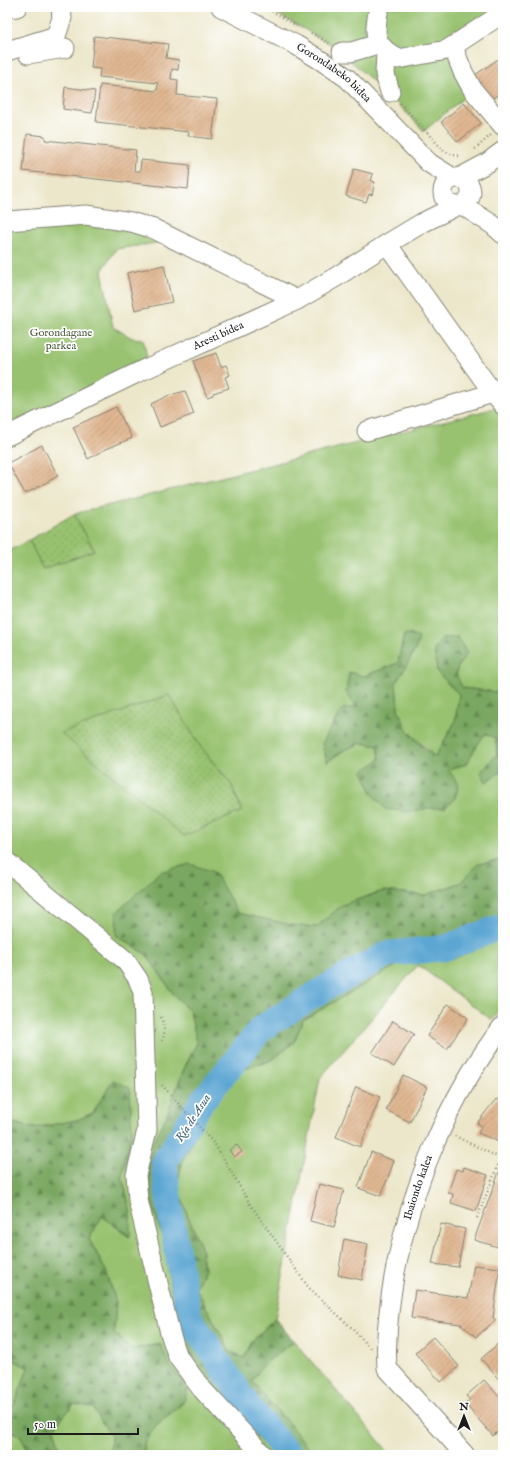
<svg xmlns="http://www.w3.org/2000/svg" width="510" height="1462" font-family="'IM FELL English',serif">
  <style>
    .green { fill: #98c26f; stroke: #5a6f46; fill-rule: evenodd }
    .forest { fill: url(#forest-firs); stroke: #4b623f }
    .garden { fill: url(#garden-dots); stroke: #5a6f46 }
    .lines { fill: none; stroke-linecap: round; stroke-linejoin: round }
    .river { stroke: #5ba6d3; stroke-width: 26 }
    .building { fill: url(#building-hatch) }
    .minor-casing { stroke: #848273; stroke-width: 21 }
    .path { stroke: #848273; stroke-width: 2.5; stroke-dasharray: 1 3; stroke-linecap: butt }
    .minor { stroke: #fff; stroke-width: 19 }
    .labels { text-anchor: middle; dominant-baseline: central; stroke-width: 3.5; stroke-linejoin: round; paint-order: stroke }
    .street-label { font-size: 11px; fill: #1c1c1c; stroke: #fff }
    .park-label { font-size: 11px; fill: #4e5e3d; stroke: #fff }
    .water-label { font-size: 12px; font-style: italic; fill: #3c6178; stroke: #fff }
  </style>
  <defs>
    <pattern id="forest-firs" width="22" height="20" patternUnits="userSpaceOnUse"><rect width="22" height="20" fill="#7aa862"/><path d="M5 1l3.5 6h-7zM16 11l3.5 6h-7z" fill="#638850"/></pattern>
    <pattern id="garden-dots" width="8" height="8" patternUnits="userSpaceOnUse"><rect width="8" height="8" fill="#98c26f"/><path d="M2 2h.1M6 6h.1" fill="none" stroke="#82a660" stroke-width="1.8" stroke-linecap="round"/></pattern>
    <pattern id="building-hatch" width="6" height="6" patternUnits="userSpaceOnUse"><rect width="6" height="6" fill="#e0b792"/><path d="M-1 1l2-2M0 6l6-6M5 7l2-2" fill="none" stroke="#c09d7d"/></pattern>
  </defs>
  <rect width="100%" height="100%" fill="#fff"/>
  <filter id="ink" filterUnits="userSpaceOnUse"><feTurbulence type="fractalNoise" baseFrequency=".025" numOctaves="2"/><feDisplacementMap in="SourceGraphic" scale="8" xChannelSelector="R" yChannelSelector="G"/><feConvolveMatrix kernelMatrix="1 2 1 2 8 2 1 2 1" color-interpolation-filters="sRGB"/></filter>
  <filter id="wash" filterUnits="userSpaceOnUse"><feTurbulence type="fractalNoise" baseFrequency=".012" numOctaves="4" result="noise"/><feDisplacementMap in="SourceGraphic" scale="16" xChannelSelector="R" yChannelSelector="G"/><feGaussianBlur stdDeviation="0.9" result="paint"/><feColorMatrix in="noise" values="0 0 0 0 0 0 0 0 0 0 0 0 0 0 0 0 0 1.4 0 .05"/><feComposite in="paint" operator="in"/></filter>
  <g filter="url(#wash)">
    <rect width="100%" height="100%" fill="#ece7ca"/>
    <g class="green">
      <path d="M265,7h238l-56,43 26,40 -49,41 -29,-30 -61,-55z"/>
      <path d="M87,221l54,9 22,12 -47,7 -14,22 11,56 19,11 11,1 4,18 -140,72v-199z"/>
      <path d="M503,403v299l-6,-10 -34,-4c-11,-18 -7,-18 4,-35l-10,-16 -10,46 12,11 -4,28 -20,35 -28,-27 -9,-21 -2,-26 19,-32 -11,-16 -6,28 -34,13 -8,32 -29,54 17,-12 18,-7 16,3 2,13 49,49 16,-1 3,-38 19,-5 8,-16 10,-14 11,4 1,16 3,18 3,-15v103l-25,4 -18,19 -35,12 -42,-4 -41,14 -25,22 -26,-2 -53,-12 -24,-41 -98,63 31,20 25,37 18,20 7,31 -13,26 -18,48 -12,23 -3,60 12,39 8,50 15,58 13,24 28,34 47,50h-130v-12l12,-18 27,-22 6,-16 -18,-19 -11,-24 -28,5 -18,-16 1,-31 -9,-31 -17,-32 13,-23 27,21 1,-28 -8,-33 10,-45 -19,-51 -20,33 -16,7 -43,8 -25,-6 -2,-7v-563l22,-12 14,29 51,-19 -20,-36 414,-104zM169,695l31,51 31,38 11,27 -58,25z"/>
      <path d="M503,936v71l-11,13 -74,-55 -98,113 -45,241 -23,22 -8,17 -15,-7 -33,-63 8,-19 -3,-22 -13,-31 -11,-31 6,-26 33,-62 29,-28 27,-9 22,-18 9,-22 103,-60 49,-2 34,-14z"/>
      <path d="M7,1321l4,12 3,27 14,8 -13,36 -8,6z"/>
      <path d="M294,1341l97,114h-76l-63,-74 11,-16z"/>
      <path d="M74,1404l19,3 18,29 -1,19h-48l-8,-27z"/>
      <path d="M7,1428l14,8 8,19h-22z"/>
    </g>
    <g class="forest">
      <path d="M411,633l8,5 -4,13 -19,32 2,26 9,21 17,18 11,9 20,-35 4,-28 -22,-22 -3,-22 8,-12 15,-1 10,16c-11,16 -15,17 -4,35l34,4 6,10v55l-3,15 -14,10 -5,-10 16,-18 -1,-16 -11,-4 -10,14 -8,16 -19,5 11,16 -4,13 -10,10h-16l-21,4 -23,-3 -13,-16 -9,-22 17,-12 -2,-13 -16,-3 -18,7 -17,12 -5,-18 12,-22 9,-13 13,-2 -10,-15 3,-20 15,4 34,-13 6,-28z"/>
      <path d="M503,860v76l-14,8 -34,14 -49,2 -103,60 -9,22 -22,18 -27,9 -29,28 -33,62 -6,26 11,31 13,31 3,22 -8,19 34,63 14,7 8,-17 23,-22 19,22 -31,24 -11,16 63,74h-41l-47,-50 -28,-34 -13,-24 -15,-58 -8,-50 -12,-39 -3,-28 6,-32 12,-23 18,-48 13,-26 -7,-31 -18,-20 -25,-37 -31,-20 1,-23 43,-40 30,-8 24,8 24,41 53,12 26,2 25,-22 41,-14 42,4 35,-12 18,-19z"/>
      <path d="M113,1080l17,8 2,43 -10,45 8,33v28l-28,-21 -13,23 17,32 10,31 -2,31 18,16 28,-5 11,24 18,19 -6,16 -27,22 -12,18v12h-34l1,-19 -19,-29 -18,-3 -20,24 8,27h-33l-8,-19 -14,-8v-18l8,-6 13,-36 -14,-8 -3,-27 -4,-12v-206l2,7 25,6 43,-8 16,-7z"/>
    </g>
    <g class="garden">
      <path d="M74,514l20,36 -51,19 -14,-29z"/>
      <path d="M169,695l31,51 31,38 11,27 -58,25 -123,-103z"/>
    </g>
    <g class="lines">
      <path class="river" d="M289,1455l-41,-49 -59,-89 -17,-95 -8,-59 38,-62 60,-73 65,-41 60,-33 58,-6 58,-22"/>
    </g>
    <g id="blocks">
      <g class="building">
        <path d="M94,36l74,8 -2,14 13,2 -1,10 -6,-1 -1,10 7,1 -1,15 40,4 -5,40 -24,-3 1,-4 -93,-10 4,-37 57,6 1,-8 -59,-6 1,-8 -9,-1z"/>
        <path d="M500,58l3,5v28l-14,10 -17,-24z"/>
        <path d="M65,87l30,4 -3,22 -29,-4z"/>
        <path d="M464,103l17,20 -23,19 -17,-20z"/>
        <path d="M27,134l18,2v4l91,10 -2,21h6l1,-11 49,5 -2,24 -165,-18z"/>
        <path d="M354,169l19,5 -2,7 4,1 -3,13 -3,-1 -3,8 -20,-6z"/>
        <path d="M164,265l8,37 -37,8 -8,-37z"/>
        <path d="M216,353l5,14 5,-2 4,10 -5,2 4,11 -16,5v2l-6,2 -14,-36z"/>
        <path d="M185,391l9,23 -34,13 -9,-23 16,-8z"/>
        <path d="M116,407l16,31 -28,12 -16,9 -15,-32z"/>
        <path d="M42,445l16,31 -33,18 -17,-31z"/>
        <path d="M448,1004l20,14 -21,31 -20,-13z"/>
        <path d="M393,1021l21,13 -20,33 -22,-14z"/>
        <path d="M403,1075l24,12 -17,35 -24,-12z"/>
        <path d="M356,1087l24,10 -20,50 -24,-10z"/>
        <path d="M496,1099l7,3v34l-4,6 -21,-9 4,-7 -5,-3z"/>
        <path d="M237,1145l5,7 -8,5 -5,-7z"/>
        <path d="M371,1152l23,9 -13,35 -23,-8z"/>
        <path d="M464,1167l24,8 -12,36 -25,-8 2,-9 -5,-1 8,-24 7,2z"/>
        <path d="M499,1172l4,2v59l-5,14 -24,-7z"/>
        <path d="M319,1184l25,6 -10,37 -24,-6z"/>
        <path d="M441,1224l24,5 -7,38 -26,-3z"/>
        <path d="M344,1239l24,5 -6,36 -24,-5z"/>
        <path d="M474,1265l26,3 -7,50 3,2 -20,17 -15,-13 -50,-6 4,-28 53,8z"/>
        <path d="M433,1337l26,29 -18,16 -26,-29z"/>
        <path d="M501,1341l2,3v40l-22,-25z"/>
        <path d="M484,1380l19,21v34l-2,2 -4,-5 -4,4 -28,-32 5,-4 -4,-4z"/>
      </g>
    </g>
  </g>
  <g filter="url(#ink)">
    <use href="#blocks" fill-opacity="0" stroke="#848273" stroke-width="1"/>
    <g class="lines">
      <defs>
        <g id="minor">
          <path id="s1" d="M221,7l75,38 26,16 25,17 82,85 24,15"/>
          <path d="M379,7c-5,27 -7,37 19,52l49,-9 56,-37"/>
          <path d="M7,8l10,-1"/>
          <path d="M453,47l10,25 10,18 30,36"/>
          <path d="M7,51l49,-15 6,-18 -1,-11"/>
          <path d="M342,52h9l27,-8"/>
          <path d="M386,52l-1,22 5,18"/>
          <path d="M28,54l37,-6"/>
          <circle cx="457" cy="192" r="14"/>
          <path d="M459,178l28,-15 16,-12"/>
          <path d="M462,205l31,20 10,9"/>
          <path d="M7,221l79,-6 45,7 23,7 143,71"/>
          <path d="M387,244l106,149 10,12"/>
          <path d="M367,431l126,-38"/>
          <path id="s2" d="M7,436l134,-65 156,-71 39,-23 51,-33 35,-21 34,-17"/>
          <path d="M7,862l118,98 13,19 5,13 4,138 -11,45 2,25 32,133 8,24 23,31 62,67"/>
          <path id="s3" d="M465,1455l-78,-87c-2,-30 2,-61 7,-91 17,-89 53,-178 109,-251"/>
        </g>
      </defs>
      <use href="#minor" class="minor-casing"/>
      <g class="path">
        <path d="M265,7l31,18"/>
        <path d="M311,33l18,10"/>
        <path d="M400,103l44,48 9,4 9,1"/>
        <path d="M475,149l16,-14"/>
        <path d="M161,1017c3,8 5,16 1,24"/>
        <path d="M162,1085l54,61 34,58 59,84 45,42 16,18"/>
        <path d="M455,1136l45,22"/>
        <path d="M477,1218l26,-65"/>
      </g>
      <use href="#minor" class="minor"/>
    </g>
  </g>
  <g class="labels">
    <g class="street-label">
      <text stroke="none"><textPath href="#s1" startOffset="131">Gorondabeko bidea</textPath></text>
      <text stroke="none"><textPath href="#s2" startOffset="234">Aresti bidea</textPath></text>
      <text stroke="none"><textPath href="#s3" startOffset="301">Ibaiondo kalea</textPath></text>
    </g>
    <g class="park-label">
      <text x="61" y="333">Gorondagane<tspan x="61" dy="13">parkea</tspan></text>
    </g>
    <g class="water-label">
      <text transform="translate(193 1118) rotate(-57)">Ría de Asua</text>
    </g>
  </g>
  <rect width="510" height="1462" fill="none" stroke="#fff" stroke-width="24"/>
  <g transform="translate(464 1416)" stroke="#ffffff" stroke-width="3" paint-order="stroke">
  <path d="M0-3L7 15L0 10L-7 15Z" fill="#1c1c1c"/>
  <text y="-6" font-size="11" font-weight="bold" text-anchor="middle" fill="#1c1c1c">N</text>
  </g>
  <path d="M28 1428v6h110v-6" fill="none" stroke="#1c1c1c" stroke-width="2"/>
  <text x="34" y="1428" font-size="12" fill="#1c1c1c" stroke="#ffffff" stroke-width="3" paint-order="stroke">50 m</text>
</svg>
